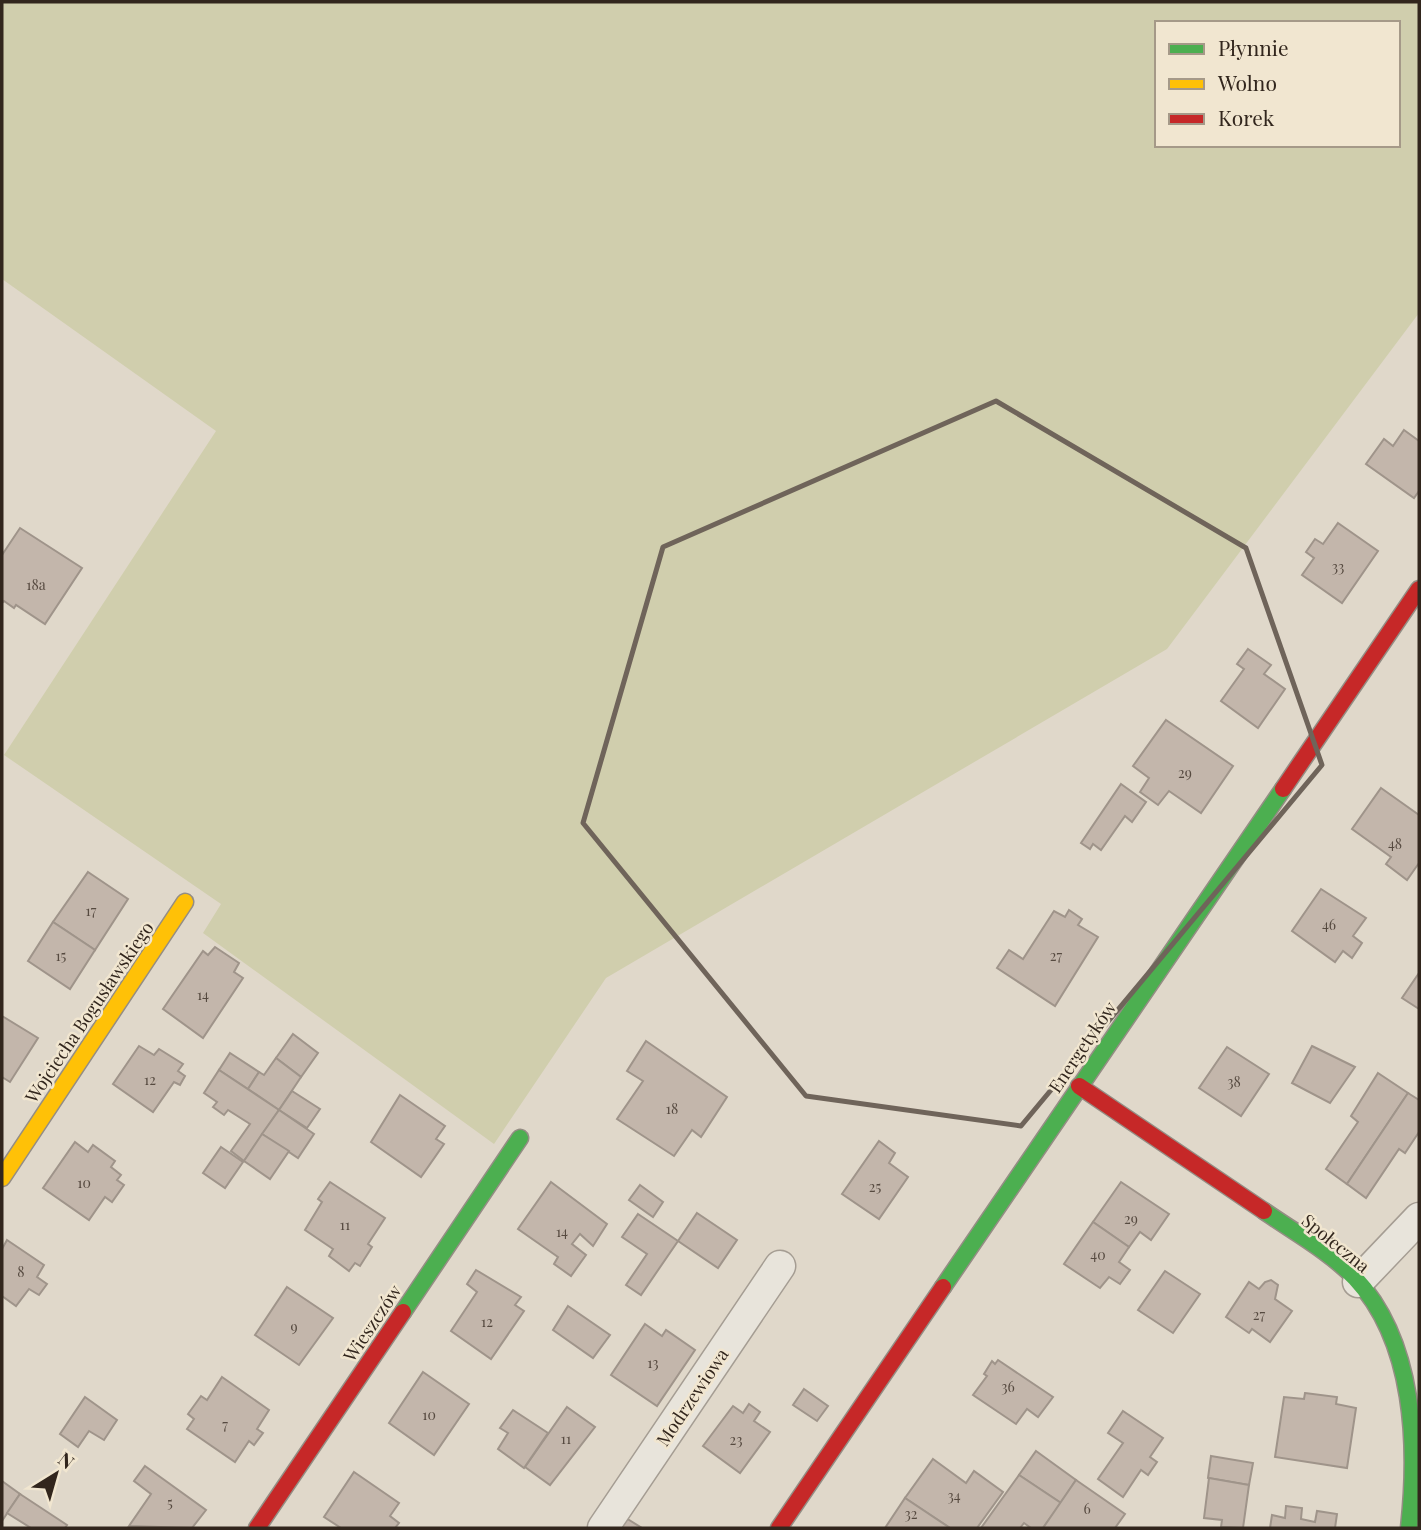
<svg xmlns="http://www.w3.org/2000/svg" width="1421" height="1530" font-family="'Playfair Display',serif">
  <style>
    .green { fill: #d0cead; fill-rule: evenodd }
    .building { fill: #c3b6ab; stroke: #9f948a; stroke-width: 2 }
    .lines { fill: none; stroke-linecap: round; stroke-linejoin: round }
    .street-casing { stroke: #a59d93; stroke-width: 33 }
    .fast-casing { stroke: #948d84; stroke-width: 19 }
    .slow-casing { stroke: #948d84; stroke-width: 19 }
    .jam-casing { stroke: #948d84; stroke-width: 19 }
    .street { stroke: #e8e4db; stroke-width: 30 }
    .fast { stroke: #4caf50; stroke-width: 16 }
    .slow { stroke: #ffc107; stroke-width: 16 }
    .jam { stroke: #c62828; stroke-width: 16 }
    .marked { fill: none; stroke: #6f645a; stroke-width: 5; stroke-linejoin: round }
    .labels { text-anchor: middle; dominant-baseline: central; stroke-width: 5; stroke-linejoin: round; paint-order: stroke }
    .number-label { font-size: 14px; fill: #564a40 }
    .street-label { font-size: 18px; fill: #32261d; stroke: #f1e6d0 }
  </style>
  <rect width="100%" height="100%" fill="#e0d8ca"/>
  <path class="green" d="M2,2h1417v311l-252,336 -561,329 -112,166 -291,-211 18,-29 -217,-149 212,-324 -214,-152zM1157,23h241v122h-241z"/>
  <g class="building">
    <path d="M1404,430l15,11v50l-5,7 -48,-34 18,-25 9,7z"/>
    <path d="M1338,523l40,28 -36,52 -40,-28 12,-17 -8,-6 9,-13 8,5z"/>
    <path d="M20,528l62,40 -37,56 -29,-19 -2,3 -10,-7 -2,2v-48z"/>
    <path d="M1248,649l23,16 -7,9 21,15 -27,39 -37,-27 23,-32 -7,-5z"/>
    <path d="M1166,720l67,46 -32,47 -32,-22 -11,14 -18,-13 9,-14 -16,-12z"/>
    <path d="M1121,784l25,18 -14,20 -7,-6 -24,34 -8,-6 -3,5 -9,-6z"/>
    <path d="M1381,788l38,27v48l-12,17 -21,-16 5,-7 -39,-28z"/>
    <path d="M88,872l40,27 -33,51 -42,-28z"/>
    <path d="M1321,889l45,29 -13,18 9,7 -10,15 -9,-7 -8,11 -43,-31z"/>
    <path d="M1069,910l13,9 -4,6 20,12 -43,69 -58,-38 12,-18 14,9 31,-48 11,6z"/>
    <path d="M53,922l42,28 -25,39 -42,-28z"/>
    <path d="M215,947l24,16 -5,9 9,6 -40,60 -40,-29 40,-58 5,4z"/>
    <path d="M1419,973v36l-17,-11z"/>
    <path d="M2,1016l36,22 -28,44 -8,-5z"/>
    <path d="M293,1034l25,19 -17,24 -25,-19z"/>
    <path d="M646,1041l81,56 -26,40 -9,-7 -18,26 -57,-37 26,-38 -16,-10z"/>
    <path d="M139,1046l15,9 5,-6 24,15 -5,7 7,5 -5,9 -6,-3 -21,30 -40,-28z"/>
    <path d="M1312,1046l43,21 -25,36 -38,-20z"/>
    <path d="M1227,1047l42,27 -28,42 -42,-28z"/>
    <path d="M230,1053l29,19 -11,17 -29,-19z"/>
    <path d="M276,1058l25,19 -22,33 -31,-21 11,-17 5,3z"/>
    <path d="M219,1070l60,40 -35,51 -13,-10 19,-27 -22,-14 -4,5 -11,-8 4,-5 -13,-9z"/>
    <path d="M1378,1073l30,20 -61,91 -21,-15 32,-47 -7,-6z"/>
    <path d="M292,1091l28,18 -13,19 -28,-18z"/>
    <path d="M1408,1093l11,7v32l-14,21 -6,-4 -33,49 -19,-14z"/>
    <path d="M400,1095l45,31 -9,13 8,5 -23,33 -50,-35z"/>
    <path d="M279,1110l35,24 -16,24 -36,-24z"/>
    <path d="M262,1134l27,17 -19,28 -26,-18z"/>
    <path d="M879,1141l16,12 -6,10 19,14 -29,42 -37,-25z"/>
    <path d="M75,1142l13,10 5,-7 22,16 -4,6 10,8 -4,5 7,5 -12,17 -7,-5 -16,23 -46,-32z"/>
    <path d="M221,1147l22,15 -18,26 -22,-15z"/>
    <path d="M330,1182l55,36 -17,26 4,3 -12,19 -5,-3 -6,8 -20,-15 4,-7 -28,-19 17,-28 -4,-3z"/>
    <path d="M551,1182l56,42 -14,22 -13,-12 -8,10 14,11 -15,21 -17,-12 4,-7 -40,-28z"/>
    <path d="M1121,1182l48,32 -18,26 -11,-8 -11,15 -36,-25z"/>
    <path d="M640,1185l23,17 -10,15 -24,-17z"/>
    <path d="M697,1213l40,27 -19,28 -40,-27z"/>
    <path d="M638,1214l40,27 -37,54 -15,-10 21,-31 -25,-17z"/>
    <path d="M1093,1222l36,25 -10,15 11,8 -10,14 -11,-7 -9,11 -36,-24z"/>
    <path d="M7,1240l37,25 -7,12 10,7 -8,11 -10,-6 -13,17 -14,-10v-47z"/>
    <path d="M476,1270l45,27 -6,8 9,6 -33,48 -40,-28 26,-39 -10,-8z"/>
    <path d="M1165,1271l35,23 -27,39 -35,-23z"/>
    <path d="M1271,1280l7,5 -3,14 17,12 -22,31 -18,-13 -3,4 -23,-16 23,-35 10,7 6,-7z"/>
    <path d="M287,1287l46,31 -34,47 -44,-30z"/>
    <path d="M568,1306l42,29 -17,23 -40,-28z"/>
    <path d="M645,1324l17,12 4,-6 29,20 -38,56 -46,-31z"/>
    <path d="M998,1360l55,37 -15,20 -11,-8 -11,15 -43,-29 14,-19 -3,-2 8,-13 3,3z"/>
    <path d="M423,1372l46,32 -35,51 -45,-32z"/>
    <path d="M222,1377l47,33 -12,19 6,4 -9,12 -5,-4 -14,21 -48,-33 7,-10 -6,-5 13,-18 6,4z"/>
    <path d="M804,1389l24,17 -11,15 -24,-16z"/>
    <path d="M1305,1393l32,4 -1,7 20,4 -9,60 -72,-11 9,-60 20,2z"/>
    <path d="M85,1397l32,23 -13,20 -15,-9 -11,16 -18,-13z"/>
    <path d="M749,1404l11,8 -6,9 16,11 -30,41 -37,-27 30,-40 10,7z"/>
    <path d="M567,1407l28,20 -45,58 -25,-18z"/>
    <path d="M513,1410l35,23 -24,35 -26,-19 10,-16 -8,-5z"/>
    <path d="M1123,1411l40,27 -13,19 7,5 -9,13 -7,-5 -18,27 -25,-18 25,-36 -15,-10z"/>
    <path d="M1036,1451l40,29 -15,23 -42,-28z"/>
    <path d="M1211,1456l42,7 -4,22 -41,-7z"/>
    <path d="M933,1459l33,24 8,-12 29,21 -26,36h-27l-45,-30z"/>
    <path d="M145,1466l61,44 -14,18 -63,-2 22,-32 -17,-13z"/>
    <path d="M354,1472l45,31 -9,13 9,7 -4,5h-54l-17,-11z"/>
    <path d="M1019,1475l42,28 -18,25h-12l-7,-5 -4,5h-39z"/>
    <path d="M1209,1478l40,7 -6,43 -22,-1 1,-7 -18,-2z"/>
    <path d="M1076,1480l49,34 -10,14h-72z"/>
    <path d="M2,1481l18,13 -18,27z"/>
    <path d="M20,1494l47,31 -2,3h-34l-24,-15z"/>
    <path d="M905,1498l45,30h-65z"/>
    <path d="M1286,1506l16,2 -1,11 14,3 2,-11 20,3 -2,14h-65l2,-13 13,3z"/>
    <path d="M626,1518l16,10h-23z"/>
  </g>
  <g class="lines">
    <defs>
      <g id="street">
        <path d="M1358,1282l61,-64"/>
        <path d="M603,1528l177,-262"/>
      </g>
      <g id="fast">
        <path d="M1264,1211c30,21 65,40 91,67 60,64 63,168 54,250"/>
        <path d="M943,1287l340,-498"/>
        <path d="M403,1312l117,-174"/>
      </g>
      <path id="slow" d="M2,1178l183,-276"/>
      <g id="jam">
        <path d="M1283,789l136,-200"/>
        <path d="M1079,1086l185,125"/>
        <path d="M257,1528l146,-216"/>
        <path d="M779,1528l164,-241"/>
      </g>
    </defs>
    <use href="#street" class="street-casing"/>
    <use href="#fast" class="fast-casing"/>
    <use href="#slow" class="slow-casing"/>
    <use href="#jam" class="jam-casing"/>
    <use href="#street" class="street"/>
    <use href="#fast" class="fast"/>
    <use href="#slow" class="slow"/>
    <use href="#jam" class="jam"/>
  </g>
  <path class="marked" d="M996,401l250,147 76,217 -301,361 -215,-30 -223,-273 80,-276z"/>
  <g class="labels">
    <g class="number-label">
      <text x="1338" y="566">33</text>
      <text x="36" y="584">18a</text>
      <text x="1185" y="772">29</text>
      <text x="1395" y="843">48</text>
      <text x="91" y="910">17</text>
      <text x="1329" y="924">46</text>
      <text x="61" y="955">15</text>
      <text x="1056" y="955">27</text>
      <text x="203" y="994">14</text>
      <text x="150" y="1079">12</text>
      <text x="1234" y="1081">38</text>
      <text x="672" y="1108">18</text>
      <text x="84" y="1182">10</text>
      <text x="875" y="1186">25</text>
      <text x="1131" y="1218">29</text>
      <text x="345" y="1224">11</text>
      <text x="562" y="1231">14</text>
      <text x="1098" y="1254">40</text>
      <text x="21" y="1271">8</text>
      <text x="1259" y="1314">27</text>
      <text x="487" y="1321">12</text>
      <text x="294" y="1326">9</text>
      <text x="653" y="1362">13</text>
      <text x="1008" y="1386">36</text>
      <text x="429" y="1414">10</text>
      <text x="225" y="1424">7</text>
      <text x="566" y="1438">11</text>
      <text x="736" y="1439">23</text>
      <text x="954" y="1495">34</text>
      <text x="170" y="1502">5</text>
      <text x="1087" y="1508">6</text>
      <text x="911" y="1513">32</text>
    </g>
    <g class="street-label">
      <text transform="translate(89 1012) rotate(-56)">Wojciecha Bogusławskiego</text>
      <text transform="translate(1082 1047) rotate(-56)">Energetyków</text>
      <text transform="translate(1336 1243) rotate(39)">Społeczna</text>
      <text transform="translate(372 1323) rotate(-56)">Wieszczów</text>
      <text transform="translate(692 1397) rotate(-56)">Modrzewiowa</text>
    </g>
  </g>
  <rect width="1421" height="1530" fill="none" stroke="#32261d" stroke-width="7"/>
  <rect x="1155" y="21" width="245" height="126" fill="#f1e6d0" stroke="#a59988" stroke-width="2"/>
  <rect x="1169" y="44" width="35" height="10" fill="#4caf50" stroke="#a59988" stroke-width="2"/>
  <text x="1218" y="56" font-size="21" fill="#32261d">Płynnie</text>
  <rect x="1169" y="79" width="35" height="10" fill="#ffc107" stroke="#a59988" stroke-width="2"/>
  <text x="1218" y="91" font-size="21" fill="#32261d">Wolno</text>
  <rect x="1169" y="114" width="35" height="10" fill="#c62828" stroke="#a59988" stroke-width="2"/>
  <text x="1218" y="126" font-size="21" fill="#32261d">Korek</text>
  <g transform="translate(56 1474) rotate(37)" stroke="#f1e6d0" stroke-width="5" paint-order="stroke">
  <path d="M0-5L12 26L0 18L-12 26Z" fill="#32261d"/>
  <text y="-10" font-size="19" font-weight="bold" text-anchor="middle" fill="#32261d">N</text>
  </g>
</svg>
